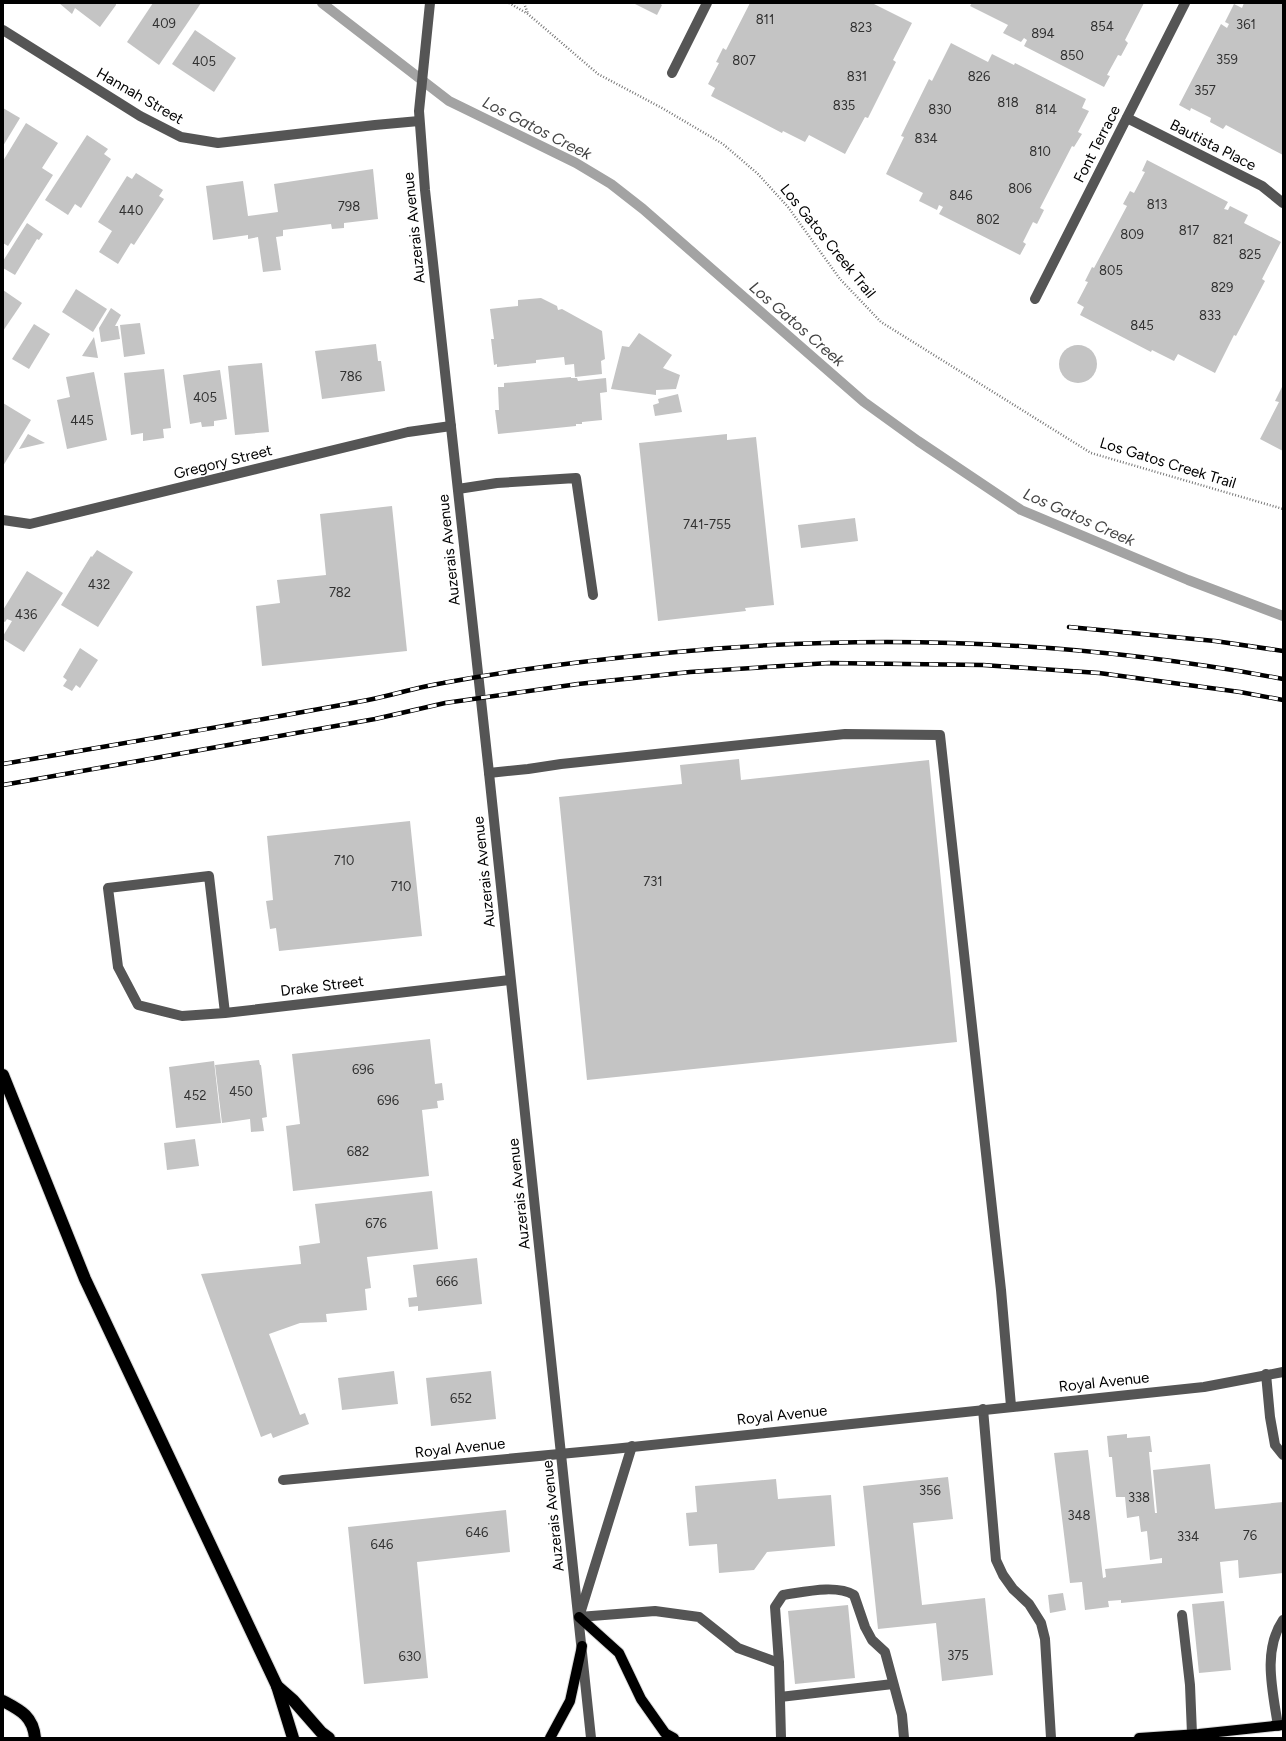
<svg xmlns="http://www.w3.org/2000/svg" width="1286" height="1741" font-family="Figtree,sans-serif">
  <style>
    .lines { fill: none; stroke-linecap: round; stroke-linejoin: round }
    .stream { stroke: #a3a3a3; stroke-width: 10 }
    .building { fill: #c4c4c4 }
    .major-casing { stroke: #dbdbdb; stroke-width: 12 }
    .highway-casing { stroke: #dbdbdb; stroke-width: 14 }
    .path { stroke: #777; stroke-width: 2.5; stroke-dasharray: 1 2; stroke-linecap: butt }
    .minor { stroke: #555; stroke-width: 10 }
    .major { stroke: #000; stroke-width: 10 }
    .highway { stroke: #000; stroke-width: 12 }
    .rail-casing { stroke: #000; stroke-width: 4.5 }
    .rail { stroke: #fff; stroke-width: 3; stroke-dasharray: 9; stroke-linecap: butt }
    .labels { text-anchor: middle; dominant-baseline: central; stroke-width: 3; stroke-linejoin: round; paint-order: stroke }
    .number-label { font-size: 13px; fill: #313131 }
    .street-label { font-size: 15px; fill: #000; stroke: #fff }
    .water-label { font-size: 16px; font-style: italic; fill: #444; stroke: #fff }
  </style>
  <rect width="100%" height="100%" fill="#fff"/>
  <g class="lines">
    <path class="stream" d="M322,3l127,98 127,62 35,21 32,25 221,193 54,39 103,69 167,70 95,36"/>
  </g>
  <g class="building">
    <path d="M59,3h57v2l-16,22 -25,-19 -3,6z"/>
    <path d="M153,3h48l-42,62 -32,-23z"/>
    <path d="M633,3h26l3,2 -5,10z"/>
    <path d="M750,3h125l-1,1 38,19 -19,37 3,2 -28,56 -3,-1 -20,37 -36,-19 -4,7 -22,-11 -1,2 -71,-37 4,-8 -7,-4 11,-21 -3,-1 7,-14 3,2z"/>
    <path d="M972,3h172l-19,37 3,3 -7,13 -3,-1 -11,20 3,1 -6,11 -80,-41 3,-6 -3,-2 -3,4 -18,-9 5,-8 -38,-19z"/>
    <path d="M1244,3h39v152l-57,-30 -3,4 -13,-7 1,-4 -20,-10 -1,3 -11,-6 42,-81 6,4 2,-4 -4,-2 9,-18 8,4z"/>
    <path d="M195,30l41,28 -22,34 -42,-28z"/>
    <path d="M951,43l37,19 4,-8 22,11 1,-2 71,36 -4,9 7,3 -11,21 4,2 -8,13 -2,-1 -32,62 4,2 -7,14 -4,-2 -10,20 3,2 -6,11 -81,-41 4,-7 -4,-2 -2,5 -18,-9 4,-8 -37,-19 18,-37 -3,-1 28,-57 3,2z"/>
    <path d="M3,108l17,10 -17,28z"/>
    <path d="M26,123l32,20 -16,25 11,7 -45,71 -5,-3v-82z"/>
    <path d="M87,135l21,14 -4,5 7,5 -30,49 -6,-4 -7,11 -23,-15z"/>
    <path d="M1147,160l81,42 -4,7 4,1 2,-4 18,9 -4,8 37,19 -19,37 3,2 -29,55 -2,-1 -19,38 -37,-19 -4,7 -22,-11 -1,2 -71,-37 4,-8 -7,-4 11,-21 -3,-1 7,-14 2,1 33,-62 -4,-2 7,-13 4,2 11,-21 -3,-1z"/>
    <path d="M373,169l5,50 -34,4v5l-12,1 -1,-5 -48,6v6l-7,1 5,33 -18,2 -5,-35 -10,2v-4l-35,5 -7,-54 37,-5 5,35 30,-4 -4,-28z"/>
    <path d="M136,173l27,17 -4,6 5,3 -30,46 -3,-2 -13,21 -19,-12 13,-21 -14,-9 29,-46 5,3z"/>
    <path d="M27,223l16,11 -4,6 -2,-1 -22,36 -12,-7v-7z"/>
    <path d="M76,289l31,20 -14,23 -31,-20z"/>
    <path d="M3,290l19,13 -19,28z"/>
    <path d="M541,298l16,8 1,4 4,-1 40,22 3,28 -4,2 1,13 -27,3 -1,-13 -9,1 -1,-8 -28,3v3l-39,4v-3l-3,1 -3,-26h3l-4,-30 28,-3v-6z"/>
    <path d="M111,308l10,7 -6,11h3l2,13 -19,3 -2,-14z"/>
    <path d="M140,323l5,31 -21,3 -4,-32z"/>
    <path d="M34,324l16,10 -21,35 -17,-10z"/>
    <path d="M639,333l33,22 -9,13 17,7 -4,14 -20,1v5l-45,-6 11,-43 7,1z"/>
    <path d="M94,337l4,21 -16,-2z"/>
    <path d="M376,344l2,17h3l4,30 -63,8 -7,-48z"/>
    <circle cx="1078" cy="364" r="19"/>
    <path d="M262,363l7,69 -34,3 -7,-69z"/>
    <path d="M164,369l7,59 -8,1 1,9 -21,3v-8l-12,2 -7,-62z"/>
    <path d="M220,370l7,49 -13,2v5l-12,1 -1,-5 -11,2 -7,-49z"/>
    <path d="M94,372l13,68 -40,9 -10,-49 13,-3 -4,-20z"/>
    <path d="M571,377v1h6l1,3 28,-3 1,14 -7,1 2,27 -20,2v2h-6v2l-78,8 -3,-24h4l-1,-23h6v-4z"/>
    <path d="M1283,385v66l-23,-12 19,-37 -4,-1z"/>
    <path d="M678,394l4,18 -27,4 -2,-11 6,-2 -1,-4z"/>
    <path d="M3,403l28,17 -28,46z"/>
    <path d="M28,434l17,9 -26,6z"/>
    <path d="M727,434v6l29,-3 18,168 -29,3 1,3 -88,10 -19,-178z"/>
    <path d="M392,506l15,145 -145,15 -6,-60 24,-3 -3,-23 49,-5 -6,-61z"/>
    <path d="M855,518l3,23 -57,7 -3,-23z"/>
    <path d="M97,550l36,22 -35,55 -37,-22 30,-49 1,1z"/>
    <path d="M27,571l36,22 -39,59 -21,-13v-3l9,-15 -5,-2 -2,3 -2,-1v-11z"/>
    <path d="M80,648l18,12 -18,28 -4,-3 -4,6 -9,-5 4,-6 -4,-3z"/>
    <path d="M739,759l2,21 188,-20 28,282 -370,38 -28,-283 123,-13 -2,-19z"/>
    <path d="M410,821l12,115 -143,15 -3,-23 -6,1 -4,-28 7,-1 -6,-64z"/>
    <path d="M430,1039l5,45 7,-1 2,17 -7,1 1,7 -16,2 7,66 -136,15 -7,-65 14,-2 -8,-70z"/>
    <path d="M259,1060l1,5h1l6,52 -5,1 2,13 -13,1 -1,-13 -28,4 -7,-58z"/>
    <path d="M214,1061l7,62 -45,5 -7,-61z"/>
    <path d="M195,1139l4,27 -32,4 -3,-27z"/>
    <path d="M432,1191l6,58 -71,8 4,31 -6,1 2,21 -41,4 1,8 -27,1 -31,11 31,81 5,-2 4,11 -36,14 -2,-5 -10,4 -60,-163 100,-10 -2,-18 21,-3 -5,-39z"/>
    <path d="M477,1258l5,46 -64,7v-5l-9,1 -1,-9 9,-1 -4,-32z"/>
    <path d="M394,1371l4,33 -56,6 -4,-32z"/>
    <path d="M491,1371l5,48 -65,7 -5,-48z"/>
    <path d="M1127,1434v4l23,-2 2,16h-3l6,61h2l-4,-43 57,-6 5,45 68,-7v71l-44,5 -1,-18 -18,2 3,31 -102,10v-3l-13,1 1,6 -24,3 -3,-28 -12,1 -16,-130 34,-3 15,128 3,-1 -1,-8 57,-6v-5l-12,2 -3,-29 -6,1 -2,-16 -12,2 -2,-21h-9l-4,-40h-3l-2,-21z"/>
    <path d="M948,1477l5,42 -40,4 9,82 63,-7 8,77 -51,6 -6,-58 -58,6 -15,-143z"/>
    <path d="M776,1479l2,20 53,-4 4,51 -68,6 -13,18 -35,3 -2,-29 -28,2 -3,-33 11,-1 -2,-26z"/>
    <path d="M506,1510l4,42 -93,10 11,116 -64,6 -16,-157z"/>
    <path d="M1063,1593l3,17 -16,3 -2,-18z"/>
    <path d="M1224,1601l7,69 -32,3 -7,-69z"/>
    <path d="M848,1605l7,73 -60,6 -7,-73z"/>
  </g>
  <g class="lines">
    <defs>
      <g id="major">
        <path d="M579,1617l40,36 22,46 24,34 9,5"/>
        <path d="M550,1738l20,-37 12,-55"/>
        <path d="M1139,1738l60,-4 84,-9"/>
      </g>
      <g id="highway">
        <path d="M3,1075l82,204 192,407 16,52"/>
        <path d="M277,1686l16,14 28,32 8,6"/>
        <path d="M3,1701c17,9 30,15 32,37"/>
      </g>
    </defs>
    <use href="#major" class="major-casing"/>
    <use href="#highway" class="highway-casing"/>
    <g class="path">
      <path d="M509,3l19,11 70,60 64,34 61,36 35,30 30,33 52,72 41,43 210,131 192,56"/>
      <path d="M524,3l4,11"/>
    </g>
    <g class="minor">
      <path d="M430,3l-11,108 6,79 64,583 102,965"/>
      <path d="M3,30l137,86 41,21 37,6 157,-18 44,-4"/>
      <path d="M672,73l35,-70"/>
      <path d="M1127,118l135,68 21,17"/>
      <path d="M1035,299l150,-296"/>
      <path d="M458,489l39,-6 79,-5 17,117"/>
      <path d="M3,520l27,4 378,-92 43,-6"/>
      <path d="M489,773l39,-4 33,-5 284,-30 95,1 61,555 10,116"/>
      <path d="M225,1013l-16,-137 -101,12 10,79 20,38 44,11 43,-3 285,-33"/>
      <path d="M1266,1374l4,43 5,28 8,10"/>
      <path d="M983,1409l13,151 7,15 10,14 16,15 12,19 4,16 6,99"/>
      <path d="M632,1446l-53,171 76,-6 44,6 39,31 41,15"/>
      <path d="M283,1480l330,-31 591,-62 79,-15"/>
      <path d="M1182,1615l8,70 2,49"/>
      <path d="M780,1697l113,-13"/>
      <path d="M1278,1726c-5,-34 -16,-75 5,-106"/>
      <path d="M781,1738l-2,-75 -4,-56 8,-12c21,-3 53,-11 71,0l11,32 7,13 13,12 17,63 2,23"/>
    </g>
    <use href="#major" class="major"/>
    <use href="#highway" class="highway"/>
    <defs>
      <g id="rail">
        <path d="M1069,627l146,14 68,10"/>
        <path d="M3,764c121,-21 243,-41 365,-64 25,-5 50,-13 75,-17 80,-15 165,-25 245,-32 199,-18 399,-9 595,28"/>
        <path d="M3,785l372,-66 70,-16 133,-19 112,-12 139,-9 154,2 116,8 141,19 43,8"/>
      </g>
    </defs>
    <use href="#rail" class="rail-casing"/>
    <use href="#rail" class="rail"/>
  </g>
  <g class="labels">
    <g class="number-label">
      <text x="765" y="19">811</text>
      <text x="164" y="23">409</text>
      <text x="1246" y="24">361</text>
      <text x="1102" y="26">854</text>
      <text x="861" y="27">823</text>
      <text x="1043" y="33">894</text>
      <text x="1072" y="55">850</text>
      <text x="1227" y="59">359</text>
      <text x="744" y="60">807</text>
      <text x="204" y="61">405</text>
      <text x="857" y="76">831</text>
      <text x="979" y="76">826</text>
      <text x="1205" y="90">357</text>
      <text x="1008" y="102">818</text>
      <text x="844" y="105">835</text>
      <text x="940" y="109">830</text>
      <text x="1046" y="109">814</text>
      <text x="926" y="138">834</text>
      <text x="1040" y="151">810</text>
      <text x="1020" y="188">806</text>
      <text x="961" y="195">846</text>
      <text x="1157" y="204">813</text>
      <text x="349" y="206">798</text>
      <text x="131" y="210">440</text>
      <text x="988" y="219">802</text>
      <text x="1189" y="230">817</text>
      <text x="1132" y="234">809</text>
      <text x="1223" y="239">821</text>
      <text x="1250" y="254">825</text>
      <text x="1111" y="270">805</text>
      <text x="1222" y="287">829</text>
      <text x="1210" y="315">833</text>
      <text x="1142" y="325">845</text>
      <text x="351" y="376">786</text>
      <text x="205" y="397">405</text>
      <text x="82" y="420">445</text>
      <text x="707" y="524">741-755</text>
      <text x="99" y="584">432</text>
      <text x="340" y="592">782</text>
      <text x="26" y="614">436</text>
      <text x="344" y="860">710</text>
      <text x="653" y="881">731</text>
      <text x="401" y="886">710</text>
      <text x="363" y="1069">696</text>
      <text x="241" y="1091">450</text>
      <text x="195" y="1095">452</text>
      <text x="388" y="1100">696</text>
      <text x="358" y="1151">682</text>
      <text x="376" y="1223">676</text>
      <text x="447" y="1281">666</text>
      <text x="461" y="1398">652</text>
      <text x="930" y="1490">356</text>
      <text x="1139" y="1497">338</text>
      <text x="1079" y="1515">348</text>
      <text x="477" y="1532">646</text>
      <text x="1250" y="1535">76</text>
      <text x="1188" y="1536">334</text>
      <text x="382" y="1544">646</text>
      <text x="958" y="1655">375</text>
      <text x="410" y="1656">630</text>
    </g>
    <g class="street-label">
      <text transform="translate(140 96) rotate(30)">Hannah Street</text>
      <text transform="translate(1097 144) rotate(-63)">Font Terrace</text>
      <text transform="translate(1213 145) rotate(27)">Bautista Place</text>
      <text transform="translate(414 228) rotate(-96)">Auzerais Avenue</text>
      <text transform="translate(828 241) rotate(51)">Los Gatos Creek Trail</text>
      <text transform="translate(223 462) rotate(-14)">Gregory Street</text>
      <text transform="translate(1168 463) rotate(17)">Los Gatos Creek Trail</text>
      <text transform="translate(449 550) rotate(-96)">Auzerais Avenue</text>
      <text transform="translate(484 872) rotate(-96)">Auzerais Avenue</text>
      <text transform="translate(322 986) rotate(-7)">Drake Street</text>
      <text transform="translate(519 1194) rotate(-96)">Auzerais Avenue</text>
      <text transform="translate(1104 1382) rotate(-6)">Royal Avenue</text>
      <text transform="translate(782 1415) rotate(-6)">Royal Avenue</text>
      <text transform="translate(460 1448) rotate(-6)">Royal Avenue</text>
      <text transform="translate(553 1516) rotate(-96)">Auzerais Avenue</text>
    </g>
    <g class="water-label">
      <text transform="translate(537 128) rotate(27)">Los Gatos Creek</text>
      <text transform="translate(797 324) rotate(41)">Los Gatos Creek</text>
      <text transform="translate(1079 517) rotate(24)">Los Gatos Creek</text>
    </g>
  </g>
  <rect width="1286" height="1741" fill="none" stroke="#000000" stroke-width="8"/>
</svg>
